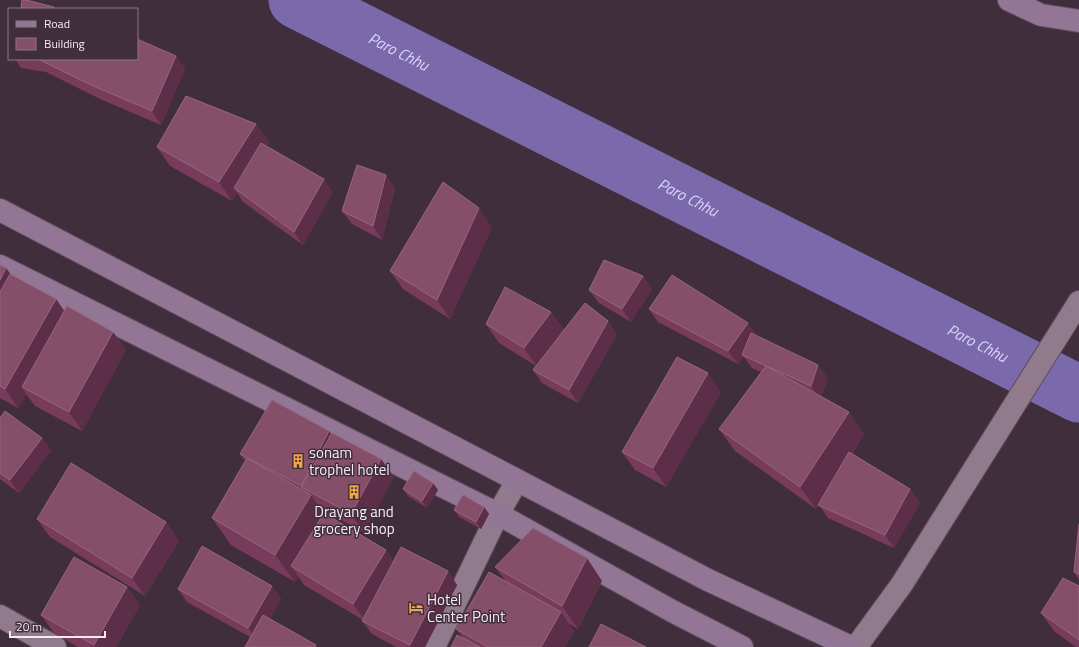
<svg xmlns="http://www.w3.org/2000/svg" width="1079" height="647" font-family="'Titillium Web',sans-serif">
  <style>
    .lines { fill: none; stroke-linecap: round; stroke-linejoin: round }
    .river { stroke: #7b6aab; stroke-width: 57 }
    .street-casing { stroke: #5d4d5a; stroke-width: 24 }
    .secondary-casing { stroke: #5d4d5a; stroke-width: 24 }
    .street { stroke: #907a8b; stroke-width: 22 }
    .secondary { stroke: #937696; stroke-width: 22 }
    .wall { fill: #783b59 }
    .shaded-wall { fill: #5c2e47 }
    .building { fill: #854e69; stroke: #97667f }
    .labels { text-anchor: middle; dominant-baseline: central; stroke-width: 3; stroke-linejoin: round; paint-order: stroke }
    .poi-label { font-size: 15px; fill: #f6eaf3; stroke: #402e3d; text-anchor: start }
    .water-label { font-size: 16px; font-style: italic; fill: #ddd4fa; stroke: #402e3d }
  </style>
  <rect width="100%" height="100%" fill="#402e3d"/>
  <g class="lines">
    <path class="river" id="s1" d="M297,0l782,394"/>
    <defs>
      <g id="street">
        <path d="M0,616l55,31"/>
        <path d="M434,647l64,-133 19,-33"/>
        <path d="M856,647l46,-63 177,-282"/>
      </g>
      <g id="secondary">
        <path d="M1009,0l32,15 38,6"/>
        <path d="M0,210l708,370 143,67"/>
        <path d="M0,266l498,248 174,97 70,36"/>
      </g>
    </defs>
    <use href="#street" class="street-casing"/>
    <use href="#secondary" class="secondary-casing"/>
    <use href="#street" class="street"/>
    <use href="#secondary" class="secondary"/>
  </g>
  <g class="wall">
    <path d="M176,56l9,13 -24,56 -61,-26 -54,-27 -25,-4 -6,-9h122z"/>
    <path d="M256,124l13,18 -3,4 67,46 -30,53 -60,-43 -6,-9 -5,8 -62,-35 -13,-19z"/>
    <path d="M395,188l-13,52 -30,-16 -10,-13z"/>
    <path d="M492,227l-42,92 -47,-30 -13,-18z"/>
    <path d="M0,265l6,3 5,7 45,24 8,12 49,21 13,18 -44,81 -47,-25 -9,-12 -8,14 -18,-10z"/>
    <path d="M643,276l9,13 -21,33 -32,-19 -10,-13z"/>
    <path d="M649,309l108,27 71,42 -7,18 28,16 15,22 -12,20 58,35 10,14 -26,45 -66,-30 -9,-13 -3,4 -81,-58 -16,-22 42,-57 -9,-4 -9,-12 -5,8 -80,-42z"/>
    <path d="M551,312l13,18 44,-9 9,14 -39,68 -36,-20 -9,-13 3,-4 -37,-23 -13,-19z"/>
    <path d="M721,392l-55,95 -31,-17 -13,-18z"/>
    <path d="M0,418l42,20 9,13 -32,42 -19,-14z"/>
    <path d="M329,431l3,4 49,24 13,18 -30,55 -42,-22 2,3 70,48 54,10 9,14 -32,62h-29l-24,-13 -10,-13 1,-1 -59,-35 -6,-9 -3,6 -64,-37 -19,-27 33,-57 -5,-7z"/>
    <path d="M433,483l5,7 -11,18 -19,-12 -5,-7z"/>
    <path d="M484,507l5,7 -8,15 -22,-12 -5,-7z"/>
    <path d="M37,519l129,3 13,19 -34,55 -95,-59z"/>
    <path d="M1079,524v56l-5,-8z"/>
    <path d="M495,567l107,14 -24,48 -10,-6 6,8 -9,16h-114l12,-9 -7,-9 49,-49z"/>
    <path d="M272,586l9,13 -11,20 46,26 1,2h-72l5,-10 -63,-35 -9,-13z"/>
    <path d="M1079,586v61h-3l-22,-16 -13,-18z"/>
    <path d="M127,587l13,18 -24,42h-38l-24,-14 -13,-18z"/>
  </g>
  <g class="shaded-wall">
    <path d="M176,56l9,13 -24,56 -9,-14z"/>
    <path d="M256,124l13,18 -31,49 -4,-3 3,5 -5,8 -13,-19z"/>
    <path d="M386,175l9,13 -13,52 -9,-14z"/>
    <path d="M324,179l9,13 -30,53 -9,-13z"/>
    <path d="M479,208l13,19 -42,92 -13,-19z"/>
    <path d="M6,268l13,19 -19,35v-42z"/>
    <path d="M643,276l9,13 -21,33 -9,-13z"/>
    <path d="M56,299l13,19 -47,69 4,7 -8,14 -13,-19z"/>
    <path d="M551,312l13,19 -27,36 -13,-19z"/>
    <path d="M608,321l9,14 -39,68 -9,-13z"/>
    <path d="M748,323l10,14 -16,18 1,1 -5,8 -10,-13z"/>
    <path d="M113,332l13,18 -44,81 -13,-19z"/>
    <path d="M818,365l10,13 -8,21 -9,-13z"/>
    <path d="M708,373l13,19 -55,95 -13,-19z"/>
    <path d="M849,412l15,22 -48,75 -16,-22z"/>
    <path d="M329,431l13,18 -39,39 -2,-2z"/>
    <path d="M42,438l9,13 -32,42 -9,-13z"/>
    <path d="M381,459l13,18 -30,55 -13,-18z"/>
    <path d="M433,483l5,7 -11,18 -5,-7z"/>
    <path d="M910,489l10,14 -26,45 -9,-13z"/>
    <path d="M311,495l19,27 -39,44 7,10 -3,6 -20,-27z"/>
    <path d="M484,507l5,7 -8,15 -5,-7z"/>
    <path d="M166,522l13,19 -34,55 -13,-18z"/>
    <path d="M386,550l13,19 -33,53 -13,-18z"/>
    <path d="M587,558l15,23 -24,48 -16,-23z"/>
    <path d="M448,571l9,14 -32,62h-14l-1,-2z"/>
    <path d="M272,586l9,13 -23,42 -10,-13z"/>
    <path d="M127,587l13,18 -24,42h-21l-1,-2z"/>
    <path d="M561,612l13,19 -9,16h-24z"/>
  </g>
  <g class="building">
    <path d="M22,0h4l28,7 -1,2h-32z"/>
    <path d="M137,39l39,17 -24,55 -61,-26 -53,-26h99z"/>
    <path d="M186,96l70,28 -37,58 -62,-35z"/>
    <path d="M261,143l63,36 -30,53 -60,-44z"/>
    <path d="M357,165l29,10 -13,51 -31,-15z"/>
    <path d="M443,182l36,26 -42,92 -47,-29z"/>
    <path d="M604,260l39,16 -21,33 -33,-19z"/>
    <path d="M0,265l6,3 -6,12z"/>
    <path d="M10,274l46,25 -51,90 -5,-3v-94z"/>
    <path d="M672,275l76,48 -20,28 -79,-42z"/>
    <path d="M505,287l46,25 -27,36 -38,-24z"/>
    <path d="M585,303l23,18 -39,69 -36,-20z"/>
    <path d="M67,306l46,26 -44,80 -47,-25z"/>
    <path d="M751,333l67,32 -7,21 -69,-31z"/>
    <path d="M677,357l31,16 -55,95 -31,-16z"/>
    <path d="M766,366l83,46 -49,75 -81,-58z"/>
    <path d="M272,400l57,31 -28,55 -61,-32z"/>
    <path d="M5,411l37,27 -32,42 -10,-7v-55z"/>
    <path d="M332,433l49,26 -30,55 -50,-27z"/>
    <path d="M849,452l61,37 -25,46 -67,-30z"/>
    <path d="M247,458l64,37 -36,60 -63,-37z"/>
    <path d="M71,463l95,59 -34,56 -95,-59z"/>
    <path d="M414,471l19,12 -11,18 -19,-12z"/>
    <path d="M463,495l21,12 -8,15 -22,-12z"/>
    <path d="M324,513l62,37 -33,54 -62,-38z"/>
    <path d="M1079,524v50l-5,-2z"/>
    <path d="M533,528l54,30 -25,48 -67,-39z"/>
    <path d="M202,546l70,40 -24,42 -70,-39z"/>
    <path d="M401,547l47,24 -38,74 -48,-24z"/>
    <path d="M74,557l53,30 -33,58 -53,-30z"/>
    <path d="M489,572l72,40 -20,35h-53l-32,-18z"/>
    <path d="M1063,578l16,8v54l-38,-27z"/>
    <path d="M263,615l53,30 -2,2h-69z"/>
    <path d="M601,624l45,23h-57z"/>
    <path d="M457,635l23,12h-29z"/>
  </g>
  <defs>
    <symbol id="building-bare" viewBox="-9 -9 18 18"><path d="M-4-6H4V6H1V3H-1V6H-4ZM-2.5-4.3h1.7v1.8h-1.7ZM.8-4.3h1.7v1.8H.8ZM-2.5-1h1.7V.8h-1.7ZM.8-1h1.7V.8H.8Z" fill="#f3a443" stroke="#402e3d" stroke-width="2.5" paint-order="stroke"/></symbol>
    <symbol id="hotel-bare" viewBox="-9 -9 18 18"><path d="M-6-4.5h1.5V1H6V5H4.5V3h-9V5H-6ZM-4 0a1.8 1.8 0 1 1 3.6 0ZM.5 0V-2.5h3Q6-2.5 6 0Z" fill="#f3a443" stroke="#402e3d" stroke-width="2.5" paint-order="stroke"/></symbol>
  </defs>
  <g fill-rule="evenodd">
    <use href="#building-bare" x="288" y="451" width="20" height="20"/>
    <use href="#building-bare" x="344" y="482" width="20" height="20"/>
    <use href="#hotel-bare" x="406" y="598" width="20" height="20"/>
  </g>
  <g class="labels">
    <g class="poi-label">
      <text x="309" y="452">sonam<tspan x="309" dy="17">trophel hotel</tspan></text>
      <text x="354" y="511" text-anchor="middle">Drayang and<tspan x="354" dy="17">grocery shop</tspan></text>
      <text x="427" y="599">Hotel<tspan x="427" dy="17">Center Point</tspan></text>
    </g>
    <g class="water-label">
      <text stroke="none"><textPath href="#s1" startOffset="114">Paro Chhu</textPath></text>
      <text stroke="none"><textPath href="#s1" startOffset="438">Paro Chhu</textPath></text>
      <text stroke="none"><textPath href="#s1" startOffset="762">Paro Chhu</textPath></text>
    </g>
  </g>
  <rect x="8" y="8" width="130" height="52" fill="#402e3d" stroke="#897986"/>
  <rect x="16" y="21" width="20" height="6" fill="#937696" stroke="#897986"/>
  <text x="44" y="28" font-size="12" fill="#f6eaf3">Road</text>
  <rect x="16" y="38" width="20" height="12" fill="#854e69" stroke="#897986"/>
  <text x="44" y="48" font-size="12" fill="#f6eaf3">Building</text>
  <path d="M10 631v6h95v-6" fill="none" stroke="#f6eaf3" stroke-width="2"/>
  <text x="16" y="631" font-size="12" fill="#f6eaf3" stroke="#402e3d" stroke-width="3" paint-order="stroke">20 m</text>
</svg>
